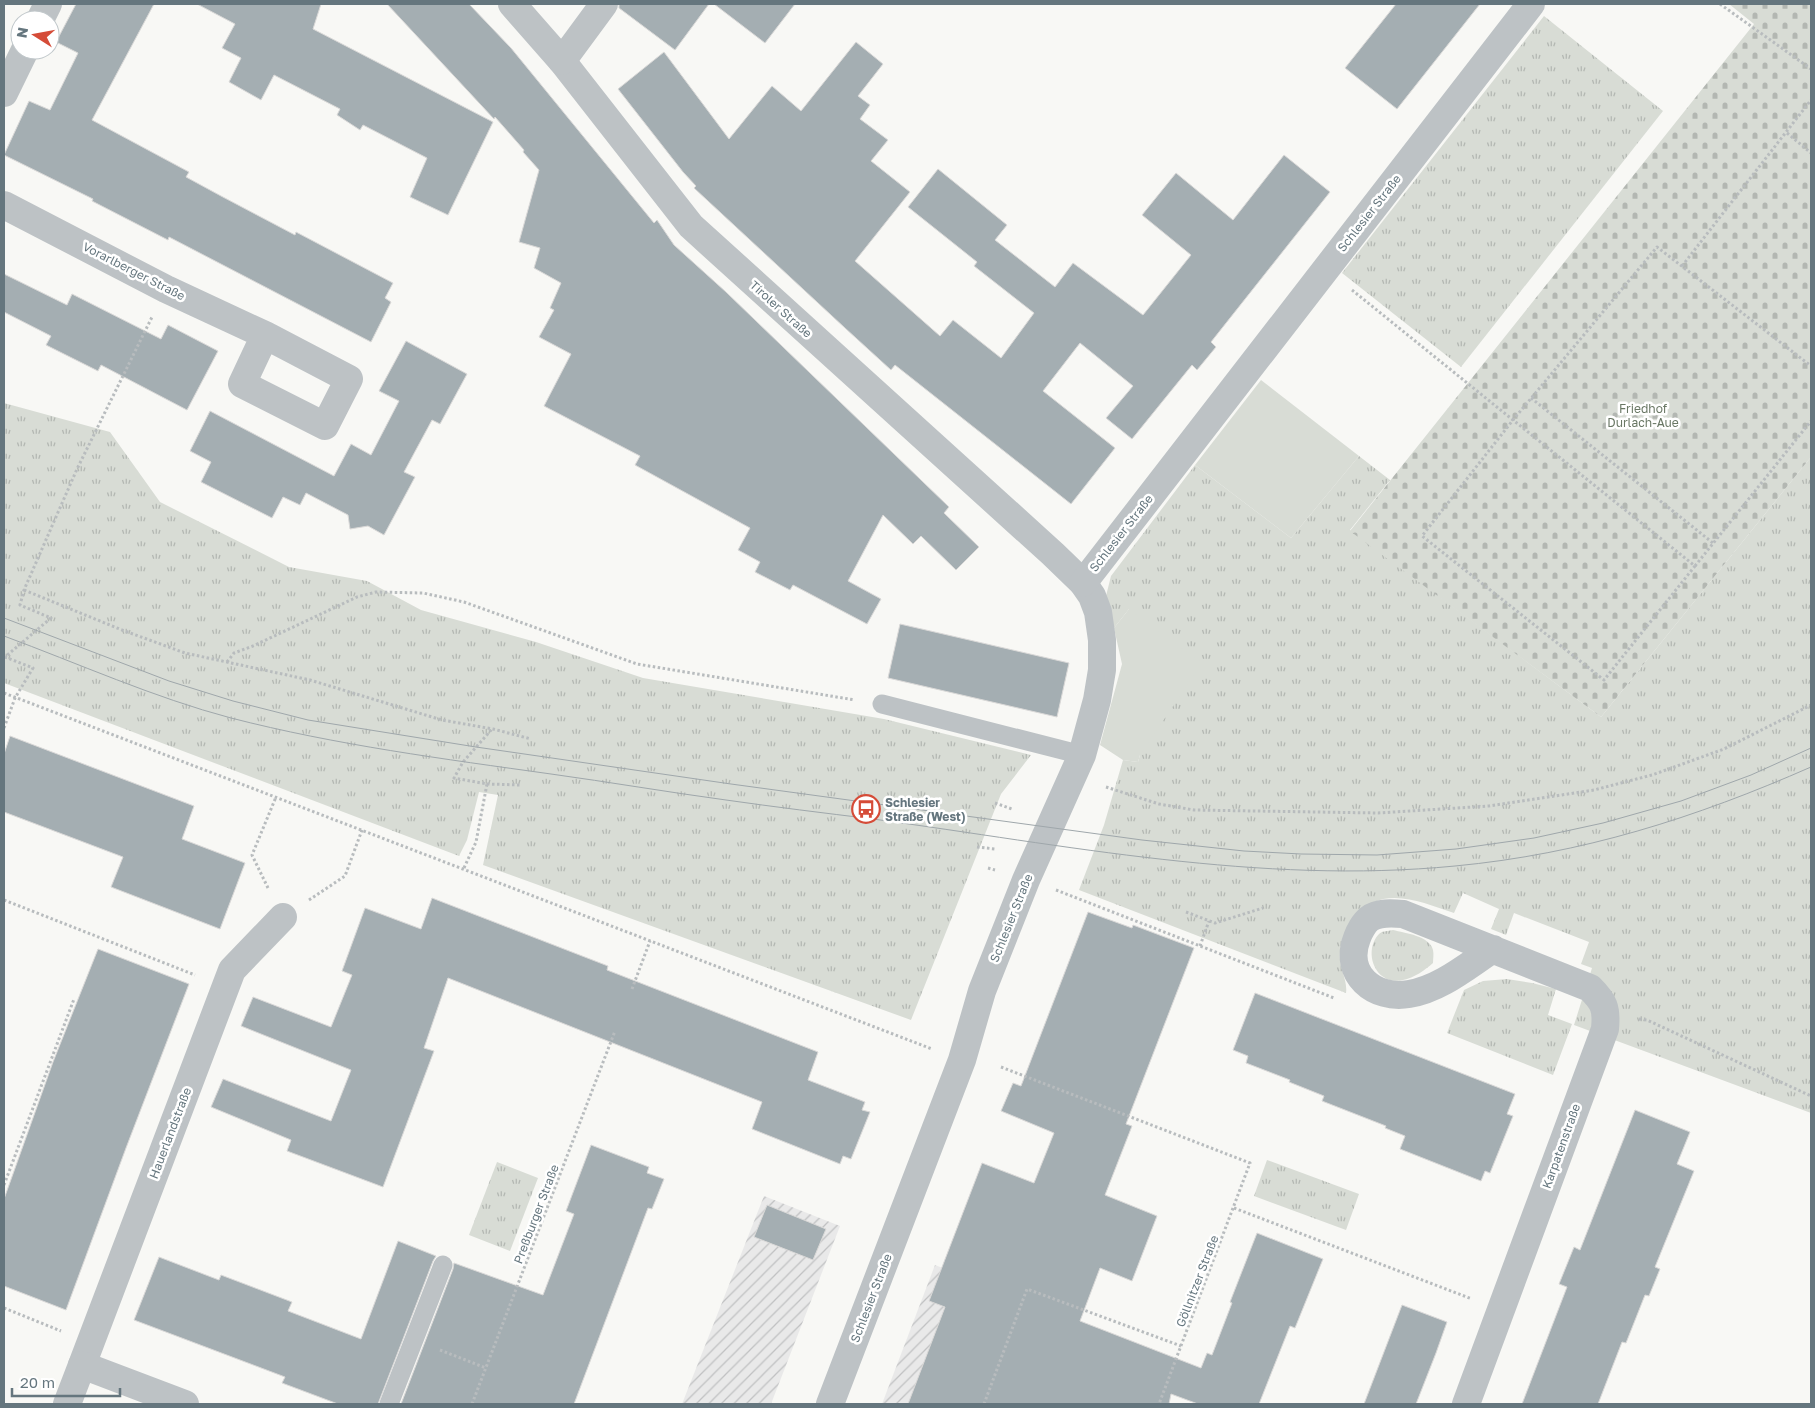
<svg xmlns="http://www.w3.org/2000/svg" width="1815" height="1408" font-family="'Golos Text',sans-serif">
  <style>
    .industrial { fill: url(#industrial-furrows) }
    .grass { fill: url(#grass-tufts) }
    .cemetery { fill: url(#cemetery-stones) }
    .garden { fill: #d8dcd5 }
    .building { fill: #a4aeb2; stroke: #dad9d8 }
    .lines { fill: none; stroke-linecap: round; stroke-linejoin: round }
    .path { stroke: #b8bcbe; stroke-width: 3; stroke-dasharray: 2.5 2.5; stroke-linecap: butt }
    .lane { stroke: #bdc2c5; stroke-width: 19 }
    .street { stroke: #bdc2c5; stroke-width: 28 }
    .tram { stroke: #9fa7ab; stroke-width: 1 }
    .labels { text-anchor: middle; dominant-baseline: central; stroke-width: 5; stroke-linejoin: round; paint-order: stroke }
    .street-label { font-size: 12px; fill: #65767e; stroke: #fff }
    .park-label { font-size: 12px; fill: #697764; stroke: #fff }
    .poi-label { font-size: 12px; font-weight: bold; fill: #65767e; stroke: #fff; text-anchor: start }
  </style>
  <defs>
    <pattern id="industrial-furrows" width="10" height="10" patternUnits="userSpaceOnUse" patternTransform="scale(1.25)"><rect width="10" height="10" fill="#e9e9e9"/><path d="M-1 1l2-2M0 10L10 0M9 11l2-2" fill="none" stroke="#c0c1c2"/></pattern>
    <pattern id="grass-tufts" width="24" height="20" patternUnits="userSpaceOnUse" patternTransform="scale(1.25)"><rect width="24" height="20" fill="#d8dcd5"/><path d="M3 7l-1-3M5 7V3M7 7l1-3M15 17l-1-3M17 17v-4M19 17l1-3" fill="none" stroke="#b3b7b2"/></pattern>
    <pattern id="cemetery-stones" width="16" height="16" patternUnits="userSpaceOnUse" patternTransform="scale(1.25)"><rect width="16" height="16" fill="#d8dcd5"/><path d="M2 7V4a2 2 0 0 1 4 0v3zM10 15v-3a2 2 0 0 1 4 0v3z" fill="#b3b7b2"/></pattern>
  </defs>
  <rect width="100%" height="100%" fill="#f8f8f5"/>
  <g class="industrial">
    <path d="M764,1196l76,30 -69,178h-89z"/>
    <path d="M935,1265l84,33 -40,106h-97z"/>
  </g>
  <g class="grass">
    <path d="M1544,16l119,95 -202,256 -119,-94z"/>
    <path d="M4,403l106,29 50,70 129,65 78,14 54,29 115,32 107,36 241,41 147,36 -30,39 -90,226 -428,-155 15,-70 -19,-3 -12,48 -8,16 -455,-173z"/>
    <path d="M1359,456l31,24 -40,50 251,187 210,-260v656l-237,-88 18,-57 -11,-4 8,-22 -75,-29 -8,22 -15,-6 8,-20 -36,-16 -9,20c-35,-12 -75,-30 -101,7 -7,9 -12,20 -13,32 -2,14 8,28 6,41l-267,-103 25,-65 19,-65 15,2 2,-7 -11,-146 -15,19 -8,-32 5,-20 84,-111 96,73z"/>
    <path d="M1393,930c12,3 37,6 40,20 1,4 0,9 0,13 -8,7 -19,15 -30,17 -20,5 -34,-13 -31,-32 1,-5 4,-13 10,-16 2,-1 8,-1 11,-2z"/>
    <path d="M1507,979l25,4 24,6 -8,26 24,9 -19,51 -106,-42 17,-43 19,-9z"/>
    <path d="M1267,1160l92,34 -13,36 -92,-34z"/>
    <path d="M497,1162l41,16 -28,73 -41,-16z"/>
  </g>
  <path class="cemetery" d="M1729,4h82v453l-210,260 -251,-186 404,-507z"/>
  <g class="garden">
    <path d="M1261,380l98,76 -68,82 -96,-73z"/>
    <path d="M1129,609l73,54 -62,92 -2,7 -15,-2 -23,-15 22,-81 -8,-36z"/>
  </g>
  <g class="building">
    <path d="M76,4h78l-62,116 97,52 -3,5 35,19 74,39 1,-3 97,51 -8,15 6,4 -20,40 -202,-105 -1,3 -76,-39 1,-2 -89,-44 25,-54 21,9 28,-57 -22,-11z"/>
    <path d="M197,4h124l-8,25 180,93 -45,93 -38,-18 17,-39 -64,-33 -3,5 -23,-15 3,-6 -66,-34 -13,25 -32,-18 12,-24 -19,-10 13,-24z"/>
    <path d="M387,4h82l42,44 143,175 3,-3 17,25 52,47 223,215 -5,6 35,34 -23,23 -35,-34 -8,8 -30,-29 -35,66 33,18 -14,25 -74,-39 -3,5 -35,-18 5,-10 -22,-12 12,-22 -115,-63 5,-9 -96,-50 27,-52 -32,-17 15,-27 -4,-2 11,-25 -27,-15 6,-20 -21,-6 20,-72 -16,-18 1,-2 -29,-33 -1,2z"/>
    <path d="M619,4h90l-34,46 -56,-42z"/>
    <path d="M714,4h81l-30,39z"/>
    <path d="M1396,4h84l-83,105 -52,-41z"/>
    <path d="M856,42l27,22 -25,32 12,9 -10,14 28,21 -17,21 39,31 -55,69 85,75 13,-16 48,38 33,-45 -60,-47 3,-4 -69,-55 30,-38 69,56 -12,15 60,47 18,-24 70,52 48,-60 -49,-40 34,-42 57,47 51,-65 46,37 -119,150 5,5 -19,23 -5,-5 -60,74 -26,-21 27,-32 -53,-43 -37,48 72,57 -44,56 -176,-139 -4,5 -46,-42 -151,-140 2,-2 -13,-14 -65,-83 46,-37 65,87 43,-53 29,25z"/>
    <path d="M4,274l63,31 5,-11 89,45 7,-14 50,26 -31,59 -86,-45 -3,6 -52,-26 5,-9 -47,-24z"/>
    <path d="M406,341l61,33 -27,50 -8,-4 -28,52 11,5 -31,58 -16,-9 -18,3 -2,-14 -42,-22 -6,12 -17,-8 -11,21 -71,-36 10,-20 -21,-11 20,-40 124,65 17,-32 20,11 28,-54 -20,-10z"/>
    <path d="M900,624l169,39 -12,54 -169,-39z"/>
    <path d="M10,736l184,70 -12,33 63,24 -25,66 -109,-42 12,-30 -119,-45v-58z"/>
    <path d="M432,898l176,68 -1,4 211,82 -10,28 57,22 -3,8 8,2 -19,47 -8,-3 -3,8 -88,-35 10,-27 -314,-124 -24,70 10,3 -51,136 -96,-36 4,-11 -80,-33 12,-28 108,42 20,-51 -110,-44 12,-29 78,30 21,-52 -10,-4 23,-63 56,21z"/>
    <path d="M1088,912l44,16 1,-3 61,23 -68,176 6,2 -27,69 52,21 -25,65 -32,-13 -20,53 121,47 6,-15 5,2 20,-52 -2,-1 27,-69 66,26 -28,69 -5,-2 -31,78h-61l-27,-10 -2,10h-261l37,-97 -16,-6 53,-138 52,20 20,-50 -53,-22 12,-28 8,3z"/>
    <path d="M98,949l91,35 -63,164 -60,162 -62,-24v-87l49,-137z"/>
    <path d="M1255,993l260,101 -8,20 6,2 -23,57 -5,-2 -4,10 -81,-32 5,-13 -20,-8 1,-2 -64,-25 2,-5 -35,-14 1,-2 -44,-17 2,-7 -15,-6z"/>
    <path d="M1635,1110l55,22 -13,32 17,7 -39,96 5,2 -11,27 -4,-1 -19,48 -4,-1 -24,62h-76l45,-117 -8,-3 15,-37 6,3z"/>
    <path d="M591,1145l58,22 -2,6 17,6 -12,30 -4,-1 -74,196h-173l52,-135 1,-6 89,32 31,-81 -8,-3z"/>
    <path d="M767,1205l59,24 -13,31 -59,-23z"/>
    <path d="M398,1241l38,15 -3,5 -55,143h-40l-56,-21 3,-6 -151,-57 25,-63 60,23 2,-5 71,27 -4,9 73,28z"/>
    <path d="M1402,1305l45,17 -11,31 -20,51h-52z"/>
  </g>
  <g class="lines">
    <g class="path">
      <path d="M1720,4l91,65"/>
      <path d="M1787,133l24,20"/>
      <path d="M1682,266l129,-166"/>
      <path d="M1352,290l161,130 -91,116 182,144 91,-114 -182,-146 144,-173 154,119"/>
      <path d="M1531,398l182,145"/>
      <path d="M1695,566l116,-145"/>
      <path d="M24,590l98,40 63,23 125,27 132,40 51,9 38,10"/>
      <path d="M227,662l7,-9 19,-7 104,-49 19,-5 47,1 41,9 173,62 218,36"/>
      <path d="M4,693l928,356"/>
      <path d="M4,728l11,-30 18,-30 -28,-11 46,-39 -31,-13 4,-15 53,-121 75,-152"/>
      <path d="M487,784l34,1"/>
      <path d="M1106,787l53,17 35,6 184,3 111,-7 105,-16 58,-15 72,-26 87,-44"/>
      <path d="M995,803l17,6"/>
      <path d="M977,847l18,2"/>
      <path d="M464,868l12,-26 11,-58 -33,-6 9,-16 29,-33"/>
      <path d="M988,868l7,2"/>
      <path d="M268,888l-16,-33 24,-58"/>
      <path d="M1056,890l278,108"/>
      <path d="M4,900l191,75"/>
      <path d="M309,900l36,-24 17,-46"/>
      <path d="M1186,912l29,11 48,-15"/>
      <path d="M1200,946l9,-25"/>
      <path d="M632,989l18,-48"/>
      <path d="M1639,1019l8,1 164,76"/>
      <path d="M1001,1067l249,96 -91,241"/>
      <path d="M4,1185l70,-186"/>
      <path d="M1234,1208l238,91"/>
      <path d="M4,1308l57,23"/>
      <path d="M440,1350l46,18"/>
      <path d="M472,1404l143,-373"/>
      <path d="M984,1404l43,-115 154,57"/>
    </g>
    <g class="lane">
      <path d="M882,704l200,51"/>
      <path d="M389,1404l54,-139"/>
    </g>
    <g class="street">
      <path d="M512,4l50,57 129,165 362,328 30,29 9,13 6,16 4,28v30l-5,30 -15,55 -56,125 -44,111 -20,69 -132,344"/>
      <path d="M40,20l8,-16"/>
      <path d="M562,61l42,-57"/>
      <path d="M4,93l21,-43"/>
      <path d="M4,205l162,84 99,46 84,44 -24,47 -83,-42 23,-49"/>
      <path d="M1083,583l448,-579"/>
      <path d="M82,1365l150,-395 51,-53"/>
      <path d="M67,1404l15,-39 103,39"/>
      <path d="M1466,1404l139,-375c2,-21 -1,-27 -15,-41l-187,-74c-11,-1 -25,-2 -34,5 -5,4 -10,13 -12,19 -14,36 17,62 52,56 31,-5 58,-28 84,-45"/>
    </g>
    <g class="tram">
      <path d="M4,618l165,63 64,20 75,19 168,27 255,37 411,56 102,11 57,3 76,1 79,-6 78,-11 69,-15 78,-22 70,-26 60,-27"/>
      <path d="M4,636c73,27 151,62 227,82 105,27 213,41 320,56 58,8 116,18 175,26 49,7 98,13 147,19 192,26 387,66 582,47 127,-12 240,-48 356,-99"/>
    </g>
  </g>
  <defs>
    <symbol id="bus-ring" viewBox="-11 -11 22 22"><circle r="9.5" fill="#fff" stroke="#d54c38" stroke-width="1.5"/><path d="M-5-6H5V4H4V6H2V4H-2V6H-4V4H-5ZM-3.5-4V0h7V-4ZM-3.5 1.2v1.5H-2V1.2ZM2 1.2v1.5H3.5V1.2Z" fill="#d54c38"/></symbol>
  </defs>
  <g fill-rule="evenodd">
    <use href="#bus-ring" x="850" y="793" width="32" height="32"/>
  </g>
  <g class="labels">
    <g class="street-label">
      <text transform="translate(1369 213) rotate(-52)">Schlesier Straße</text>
      <text transform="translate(134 271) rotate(27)">Vorarlberger Straße</text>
      <text transform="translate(781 309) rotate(42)">Tiroler Straße</text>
      <text transform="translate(1121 533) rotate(-52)">Schlesier Straße</text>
      <text transform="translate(1011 918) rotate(-68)">Schlesier Straße</text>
      <text transform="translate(170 1133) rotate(-69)">Hauerlandstraße</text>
      <text transform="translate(1561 1146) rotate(-70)">Karpatenstraße</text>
      <text transform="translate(536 1214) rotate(-69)">Preßburger Straße</text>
      <text transform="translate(1197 1281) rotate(-69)">Göllnitzer Straße</text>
      <text transform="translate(871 1298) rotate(-69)">Schlesier Straße</text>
    </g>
    <g class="park-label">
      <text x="1643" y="408">Friedhof<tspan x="1643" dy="14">Durlach-Aue</tspan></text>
    </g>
    <g class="poi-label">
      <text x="885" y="802">Schlesier<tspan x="885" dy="14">Straße (West)</tspan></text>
    </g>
  </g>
  <rect width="1815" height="1408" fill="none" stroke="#65767e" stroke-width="10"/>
  <g transform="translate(35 35) rotate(281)"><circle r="24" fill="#ffffff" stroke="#c1c8cb"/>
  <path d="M0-4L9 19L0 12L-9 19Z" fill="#d54c38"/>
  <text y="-8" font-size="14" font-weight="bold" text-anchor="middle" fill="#65767e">N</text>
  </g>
  <path d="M12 1388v8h108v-8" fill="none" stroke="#65767e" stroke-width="2.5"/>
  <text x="20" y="1388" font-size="15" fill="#65767e" stroke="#ffffff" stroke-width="4" paint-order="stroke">20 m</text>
</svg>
